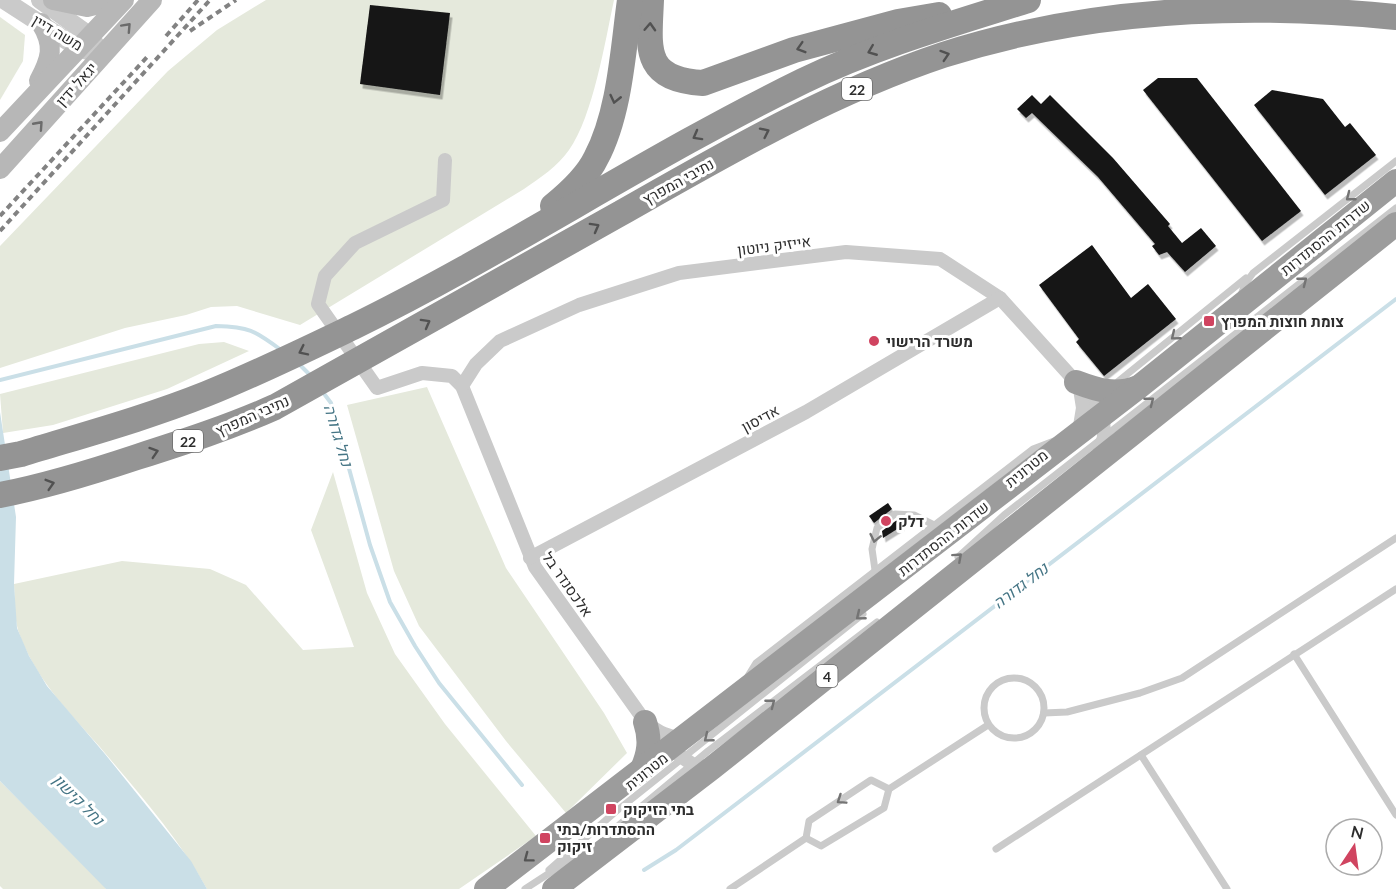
<svg xmlns="http://www.w3.org/2000/svg" width="1396" height="889" font-family="Lato,Heebo,sans-serif">
  <style>
    .green { fill: #e5e9dc }
    .water { fill: #cadfe7 }
    .lines { fill: none; stroke-linecap: round; stroke-linejoin: round }
    .stream { stroke: #cadfe7; stroke-width: 4 }
    .building { fill: #141414; filter: url(#shadow) }
    .service { stroke: #cacaca; stroke-width: 7 }
    .minor { stroke: #cacaca; stroke-width: 14 }
    .tertiary { stroke: #cacaca; stroke-width: 18 }
    .secondary { stroke: #b7b7b7; stroke-width: 20 }
    .trunk { stroke: #9c9c9c; stroke-width: 24 }
    .motorway { stroke: #949494; stroke-width: 26 }
    .rail { stroke: #828282; stroke-width: 4; stroke-dasharray: 6 4.5; stroke-linecap: butt }
    .oneway { stroke: #6b6b6b }
    .oneway2 { stroke: #515151 }
    .oneway3 { stroke: #747474 }
    .oneway4 { stroke: #545454 }
    .poi-dot { fill: #d04460; stroke: #fff; stroke-width: 2 }
    .labels { text-anchor: middle; dominant-baseline: central; stroke-width: 6; stroke-linejoin: round; paint-order: stroke }
    .shield { fill: #fff; stroke: #6c6c6c; stroke-width: 1.5 }
    .shield-label { font-size: 14px; font-weight: bold; fill: #2d2d2d }
    .street-label { font-size: 15px; fill: #2d2d2d; stroke: #fff }
    .poi-label { font-size: 15px; font-weight: bold; fill: #2d2d2d; stroke: #fff; text-anchor: start }
    .water-label { font-size: 16px; font-style: italic; fill: #457585; stroke: #fff }
  </style>
  <defs>
    <filter id="shadow"><feDropShadow dx="2.5" dy="4.5" stdDeviation="0" flood-color="#0004"/></filter>
  </defs>
  <rect width="100%" height="100%" fill="#fff"/>
  <g class="green">
    <path d="M266,0h348c-9,42 -21,116 -45,150 -11,16 -29,28 -45,39l-224,136 -63,-19 -26,1 -25,8 -61,13 -125,40v-122l168,-175 49,-41z"/>
    <path d="M0,17l25,18 -2,26 -23,39z"/>
    <path d="M224,342l25,9 -82,38 -114,36 -50,8 -3,-39 199,-50z"/>
    <path d="M427,387l79,181 98,145 23,40 -61,60 -60,-72 -87,-115 -25,-55 -47,-166z"/>
    <path d="M333,472l34,121 28,61 50,70 91,112 -77,53h-252c-29,-52 -70,-98 -108,-143 -31,-35 -66,-70 -81,-116 -4,-14 -3,-31 -4,-46l108,-23 88,8 36,16 57,65 51,-3 -43,-117z"/>
    <path d="M0,781l105,106 1,2h-103l-3,-3z"/>
  </g>
  <path class="water" d="M0,412l16,105 -2,67 3,44 12,28 18,30 58,68 86,107 16,28h-101l-106,-108z"/>
  <g class="lines">
    <g class="stream">
      <path d="M299,364l13,13"/>
      <path d="M0,380l216,-54c33,1 38,4 65,24"/>
      <path d="M322,391l9,12 39,142 20,57 25,44 24,37 83,102"/>
      <path d="M644,870l32,-20 720,-551"/>
    </g>
  </g>
  <g class="building">
    <path d="M370,5l80,8 -10,82 -80,-11z"/>
    <path d="M1158,78h39l104,133 -39,30 -119,-151z"/>
    <path d="M1272,90l51,9 22,28 5,-4 26,32 -51,40 -71,-90z"/>
    <path d="M1032,95l9,9 9,-9 63,63 57,66 -2,2 14,17 19,-15 15,18 -31,26 -18,-20 -8,3 -7,-9 3,-2 -57,-67 -66,-64 -6,5 -9,-9z"/>
    <path d="M1092,245l39,53 17,-14 28,35 -72,57 -28,-34 3,-3 -40,-54z"/>
    <path d="M888,503l4,6 -18,14 -5,-7z"/>
    <path d="M897,520l5,6 -19,12 -1,-7z"/>
  </g>
  <g class="lines">
    <g class="service">
      <path d="M1241,295l4,-11 8,-11 143,-112"/>
      <path d="M1115,384l131,-106"/>
      <path d="M958,557l46,-42 392,-307"/>
      <path d="M875,570l-3,-21 5,-21 18,-14 19,1 20,10"/>
      <path d="M1294,654l102,161"/>
      <path d="M748,676l8,-13 277,-214 21,-8"/>
      <circle cx="1014" cy="708" r="30"/>
      <path d="M1044,713l23,-1 73,-19 42,-15 214,-140"/>
      <path d="M1141,755l86,134"/>
      <path d="M619,825l89,-74 169,-129"/>
      <path d="M806,838l15,8 63,-38 5,-19 99,-64"/>
      <path d="M996,849l400,-260"/>
      <path d="M549,870l65,-57 249,-199"/>
      <path d="M525,889l66,-43"/>
      <path d="M730,889l76,-51 3,-17 62,-41 18,9"/>
    </g>
    <g class="minor">
      <path d="M445,160l-2,40 -88,43 -30,33 -7,28 59,84 45,-15 30,3 10,10 73,181 114,160"/>
      <path d="M462,386l14,-22 24,-23 79,-36 100,-32 167,-21 94,7 60,39 76,84 27,33 1,22 -6,21"/>
      <path d="M1079,432l4,-24 -3,-19"/>
      <path d="M530,558l276,-146 194,-114"/>
      <path d="M645,722c12,9 24,17 39,15"/>
      <path d="M666,746l26,18 20,4"/>
    </g>
    <g class="tertiary">
      <path d="M4,0l74,48 24,7"/>
      <path d="M40,0l49,35 9,13"/>
    </g>
    <g class="secondary">
      <path d="M53,0l34,7 28,-7"/>
      <path d="M39,81c12,-23 16,-35 2,-58"/>
      <path d="M0,132l124,-132"/>
      <path d="M0,169l152,-169"/>
    </g>
    <g class="trunk">
      <path d="M1076,382c21,8 40,14 62,5"/>
      <path d="M641,771c8,-17 10,-31 4,-49"/>
      <path d="M486,889l654,-503 256,-205"/>
      <path d="M554,889l158,-121 684,-544"/>
    </g>
    <g class="motorway">
      <path d="M651,0c-2,49 -9,79 52,83l91,-33 104,-28 41,-7"/>
      <path d="M553,206c16,-13 34,-29 43,-48 24,-45 27,-108 34,-158"/>
      <path d="M0,458l21,-4c62,-19 125,-36 185,-60 50,-20 99,-44 147,-67 153,-75 296,-171 450,-246 72,-35 149,-57 225,-81"/>
      <path d="M0,495c47,-9 92,-23 137,-38 47,-15 93,-30 138,-50 116,-64 231,-129 346,-194 104,-59 208,-120 322,-158 146,-47 302,-53 453,-38"/>
    </g>
    <g class="rail">
      <path d="M190,31l46,-31"/>
      <path d="M166,36l32,-36"/>
      <path d="M0,216l148,-160"/>
      <path d="M0,231l210,-231"/>
    </g>
  </g>
  <defs><path id="oneway-chevron" d="M-2-3.5L2.5 0L-2 3.5" fill="none" stroke-width="1.6" stroke-linecap="round" stroke-linejoin="round" transform="scale(1.5)"/></defs>
  <g class="oneway">
    <use href="#oneway-chevron" transform="translate(127 27) rotate(-47)"/>
    <use href="#oneway-chevron" transform="translate(39 125) rotate(-48)"/>
  </g>
  <g class="oneway2">
    <use href="#oneway-chevron" transform="translate(650 27) rotate(-87)"/>
    <use href="#oneway-chevron" transform="translate(801 48) rotate(163)"/>
    <use href="#oneway-chevron" transform="translate(872 51) rotate(158)"/>
    <use href="#oneway-chevron" transform="translate(945 55) rotate(-18)"/>
    <use href="#oneway-chevron" transform="translate(615 99) rotate(103)"/>
    <use href="#oneway-chevron" transform="translate(765 132) rotate(-26)"/>
    <use href="#oneway-chevron" transform="translate(697 136) rotate(151)"/>
    <use href="#oneway-chevron" transform="translate(595 227) rotate(-29)"/>
    <use href="#oneway-chevron" transform="translate(426 323) rotate(-29)"/>
    <use href="#oneway-chevron" transform="translate(303 351) rotate(154)"/>
    <use href="#oneway-chevron" transform="translate(154 452) rotate(-18)"/>
    <use href="#oneway-chevron" transform="translate(50 484) rotate(-17)"/>
  </g>
  <g class="oneway3">
    <use href="#oneway-chevron" transform="translate(1350 197) rotate(142)"/>
    <use href="#oneway-chevron" transform="translate(1303 281) rotate(-38)"/>
    <use href="#oneway-chevron" transform="translate(1175 336) rotate(141)"/>
    <use href="#oneway-chevron" transform="translate(1150 401) rotate(-38)"/>
    <use href="#oneway-chevron" transform="translate(875 538) rotate(102)"/>
    <use href="#oneway-chevron" transform="translate(958 557) rotate(-42)"/>
    <use href="#oneway-chevron" transform="translate(860 616) rotate(141)"/>
    <use href="#oneway-chevron" transform="translate(771 703) rotate(-38)"/>
    <use href="#oneway-chevron" transform="translate(708 738) rotate(141)"/>
    <use href="#oneway-chevron" transform="translate(841 800) rotate(146)"/>
  </g>
  <use class="oneway4" href="#oneway-chevron" transform="translate(528 858) rotate(143)"/>
  <g class="poi-dot">
    <rect x="1203" y="315" width="12" height="12" rx="3"/>
    <circle cx="874" cy="341" r="6"/>
    <circle cx="886" cy="521" r="6"/>
    <rect x="605" y="803" width="12" height="12" rx="3"/>
    <rect x="539" y="832" width="12" height="12" rx="3"/>
  </g>
  <g class="labels">
    <g class="shield">
      <rect x="842" y="78" width="30" height="22" rx="4.5"/>
      <rect x="173" y="430" width="30" height="22" rx="4.5"/>
      <rect x="816.5" y="665" width="21" height="22" rx="4.5"/>
    </g>
    <g class="shield-label">
      <text x="857" y="89">22</text>
      <text x="188" y="441">22</text>
      <text x="827" y="676">4</text>
    </g>
    <g class="street-label">
      <text transform="translate(58 32) rotate(31)">משה דיין</text>
      <text transform="translate(76 84) rotate(-48)">יגאל ידין</text>
      <text transform="translate(678 181) rotate(-29)">נתיבי המפרץ</text>
      <text transform="translate(1325 237) rotate(-39)">שדרות ההסתדרות</text>
      <text transform="translate(774 245) rotate(-7)">אייזיק ניוטון</text>
      <text transform="translate(252 415) rotate(-24)">נתיבי המפרץ</text>
      <text transform="translate(760 418) rotate(-28)">אדיסון</text>
      <text transform="translate(1026 468) rotate(-39)">מטרונית</text>
      <text transform="translate(943 538) rotate(-38)">שדרות ההסתדרות</text>
      <text transform="translate(568 584) rotate(55)">אלכסנדר בל</text>
      <text transform="translate(646 771) rotate(-39)">מטרונית</text>
    </g>
    <g class="poi-label">
      <text x="1221" y="321">צומת חוצות המפרץ</text>
      <text x="886" y="341">משרד הרישוי</text>
      <text x="898" y="521">דלק</text>
      <text x="623" y="809">בתי הזיקוק</text>
      <text x="557" y="829">ההסתדרות/בתי<tspan x="557" dy="17">זיקוק</tspan></text>
    </g>
    <g class="water-label">
      <text transform="translate(339 435) rotate(73)">נחל גדורה</text>
      <text transform="translate(1020 585) rotate(-37)">נחל גדורה</text>
      <text transform="translate(79 799) rotate(45)">נחל קישון</text>
    </g>
  </g>
  <g transform="translate(1354 847) rotate(13)"><circle r="28" fill="#ffffff" stroke="#ababab" stroke-width="1.5"/>
  <path d="M0-4.5L10 22L0 15L-10 22Z" fill="#d04460"/>
  <text y="-9" font-size="16" font-weight="bold" text-anchor="middle" fill="#2d2d2d">N</text>
  </g>
</svg>
